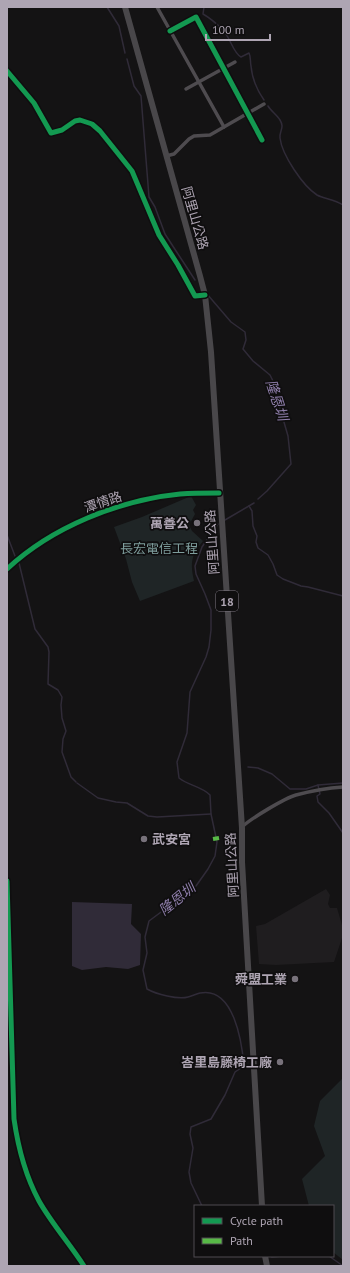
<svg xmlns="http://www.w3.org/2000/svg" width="350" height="1273" font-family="'PT Sans','Noto Sans TC',sans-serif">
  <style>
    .built { fill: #1f1d1f }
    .green { fill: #1f2526 }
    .water { fill: #302b38 }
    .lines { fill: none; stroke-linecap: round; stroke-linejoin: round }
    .stream { stroke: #302b38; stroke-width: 1.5 }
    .street { stroke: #4e4b4f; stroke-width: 3.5 }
    .secondary { stroke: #4b484b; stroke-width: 5 }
    .primary { stroke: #49474a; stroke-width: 6 }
    .quiet { stroke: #58b947; stroke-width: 4; stroke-dasharray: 8 4; stroke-linecap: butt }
    .cycleway-casing { stroke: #0f0e0f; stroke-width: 8 }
    .cycleway { stroke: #139951; stroke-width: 5 }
    .poi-dot { fill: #78727b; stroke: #0f0e0f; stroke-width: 1.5 }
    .labels { text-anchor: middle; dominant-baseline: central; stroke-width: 3.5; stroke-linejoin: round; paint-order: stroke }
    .shield { fill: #0f0e0f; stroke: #7e7882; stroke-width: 1 }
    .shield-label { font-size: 12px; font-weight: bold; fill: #aea5b3 }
    .street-label { font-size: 13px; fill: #aea5b3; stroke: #0f0e0f }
    .poi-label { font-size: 13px; font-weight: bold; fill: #aea5b3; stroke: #0f0e0f; text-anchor: end }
    .park-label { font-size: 13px; fill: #7e9d9c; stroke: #0f0e0f }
    .water-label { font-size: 14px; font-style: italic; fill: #907fac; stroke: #0f0e0f }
  </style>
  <rect width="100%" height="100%" fill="#141314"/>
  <path class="built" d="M326,889l4,6 -2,9 2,4h7l5,17v13l-8,24 -58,3 -17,-1 -3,-38 9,-2z"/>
  <g class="green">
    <path d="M191,496l5,9 -3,5 2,4 -6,11 3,6 11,10c-12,14 -13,22 -9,40l-54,20 -8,-19 -6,-23 -12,-32 28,-10z"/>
    <path d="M343,1078v182l-10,-8v-46h-24l-7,-27 23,-23 -11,-30 6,-25z"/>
  </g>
  <path class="water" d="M72,902l60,2 -1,20 10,10 -1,31 -12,4 -22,-2 -24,3 -10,-4z"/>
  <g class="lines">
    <g class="stream">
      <path d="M107,7l12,19 6,27"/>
      <path d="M204,7l-1,7c7,4 14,10 20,16 7,7 10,23 18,27l8,-4c2,4 1,8 2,13 1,12 6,24 13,34"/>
      <path d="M127,59l7,27 7,10 8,101 6,10 10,27 30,46"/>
      <path d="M268,106c3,5 9,9 12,14 5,8 -1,11 0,18 2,17 23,48 37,57 7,4 17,4 26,10"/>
      <path d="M207,294l24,28 14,10 1,8 -3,9 10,12 17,14 5,10 2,13 11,38 3,28 -24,27 -9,8"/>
      <path d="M249,506l3,5 1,15 4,10 -1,6 2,6 10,7 5,9 4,11 6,4 18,7 7,1 35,9"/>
      <path d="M225,520l29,-17"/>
      <path d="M7,535l8,21"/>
      <path d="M19,563l16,66 13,18 1,5 -1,32 10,6 4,7 -1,8 1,13 4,13 -3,8 -1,13 9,25 5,5"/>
      <path d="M248,767l10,1 14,6 18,15h16l12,-4 2,9 -3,2 1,6 11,11 14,20"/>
      <path d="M77,783l21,15 18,4 11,1 21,13 9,1 54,-3"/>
      <path d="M318,785l25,-2"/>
      <path d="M202,1206l-11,-23 -2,-11 4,-24 -3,-14 1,-7 20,-8 14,-24 10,-23 9,-6c-2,-23 -10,-80 -44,-73 -4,1 -8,3 -12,4 -10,3 -32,-3 -41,-8l-4,-19 4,-17 -2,-16 4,-16 47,-35 12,-17 7,-13 2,-14 -6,-28 -1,-19c-9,-9 -21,-9 -31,-17l-2,-16 10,-29 3,-41 16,-35 3,-10 2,-17v-20l-6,-16 -9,-20 -1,-8 7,-19 16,-23"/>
      <path d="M270,1256l2,1 10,-1"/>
      <path d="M329,1256l14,10"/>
    </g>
    <g class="street">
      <path d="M157,7l67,120"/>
      <path d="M170,31l26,-14 66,123"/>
      <path d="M186,89l49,-27"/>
      <path d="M166,156l8,-2 15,-15 5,-3 16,-1 54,-31"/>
      <path d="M242,827c8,-8 43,-29 54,-32 15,-4 32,-7 47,-8"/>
      <path d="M7,881l7,238c4,28 11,56 25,82 13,23 31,43 45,65"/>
    </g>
    <g class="secondary">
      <path d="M7,71l27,32 17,30 11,-3 13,-9 5,-1 12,4 8,7 32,40 27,64 19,30 17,31 10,-1"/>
      <path d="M7,569c45,-42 112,-69 173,-75 13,-1 26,-1 39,-1"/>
    </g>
    <g class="primary">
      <path d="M125,7l75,269 5,19 6,57 31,476v34l20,344"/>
      <path d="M265,1256l2,10"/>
    </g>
    <path class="quiet" d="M213,839l6,-1"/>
    <defs>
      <g id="cycleway">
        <path d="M170,31l26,-14 66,123"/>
        <path d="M7,71l27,32 17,30 11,-3 13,-9 5,-1 12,4 8,7 32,40 27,64 19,30 17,31 10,-1"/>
        <path d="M7,569c45,-42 112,-69 173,-75 13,-1 26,-1 39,-1"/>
        <path d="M7,881l7,238c4,28 11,56 25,82 13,23 31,43 45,65"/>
      </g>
    </defs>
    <use href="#cycleway" class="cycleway-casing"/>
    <use href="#cycleway" class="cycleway"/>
  </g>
  <g class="poi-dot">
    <circle cx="197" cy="523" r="4"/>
    <circle cx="144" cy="839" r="4"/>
    <circle cx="295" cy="979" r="4"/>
    <circle cx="280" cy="1062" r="4"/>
  </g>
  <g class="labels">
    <rect class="shield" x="216" y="591" width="22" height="20" rx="3"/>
    <g class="shield-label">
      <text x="227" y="601">18</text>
    </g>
    <g class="street-label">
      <text transform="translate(195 218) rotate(74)">阿里山公路</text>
      <text transform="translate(103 502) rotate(-19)">潭情路</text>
      <text transform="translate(212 542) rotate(-94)">阿里山公路</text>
      <text transform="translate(232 865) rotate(-93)">阿里山公路</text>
    </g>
    <g class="poi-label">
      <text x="189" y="523">萬善公</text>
      <text x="152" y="839" text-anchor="start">武安宮</text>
      <text x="287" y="979">舜盟工業</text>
      <text x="272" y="1062">峇里島藤椅工廠</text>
    </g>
    <g class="park-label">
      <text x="159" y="548">長宏電信工程</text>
    </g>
    <g class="water-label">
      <text transform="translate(277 400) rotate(72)">隆恩圳</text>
      <text transform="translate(177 899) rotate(-39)">隆恩圳</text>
    </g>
  </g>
  <rect width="350" height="1273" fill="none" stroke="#aea5b3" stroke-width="16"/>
  <rect x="194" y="1205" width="140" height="52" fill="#0f0e0f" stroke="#4f4a51"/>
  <rect x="202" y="1218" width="20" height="6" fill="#139951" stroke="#4f4a51"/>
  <text x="230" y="1225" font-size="12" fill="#aea5b3">Cycle path</text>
  <rect x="202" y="1238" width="20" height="6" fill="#58b947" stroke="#4f4a51"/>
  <text x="230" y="1245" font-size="12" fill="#aea5b3">Path</text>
  <path d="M206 34v6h64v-6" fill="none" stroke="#aea5b3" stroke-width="2"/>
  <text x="212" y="34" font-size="12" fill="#aea5b3" stroke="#0f0e0f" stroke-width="3" paint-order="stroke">100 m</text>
</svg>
